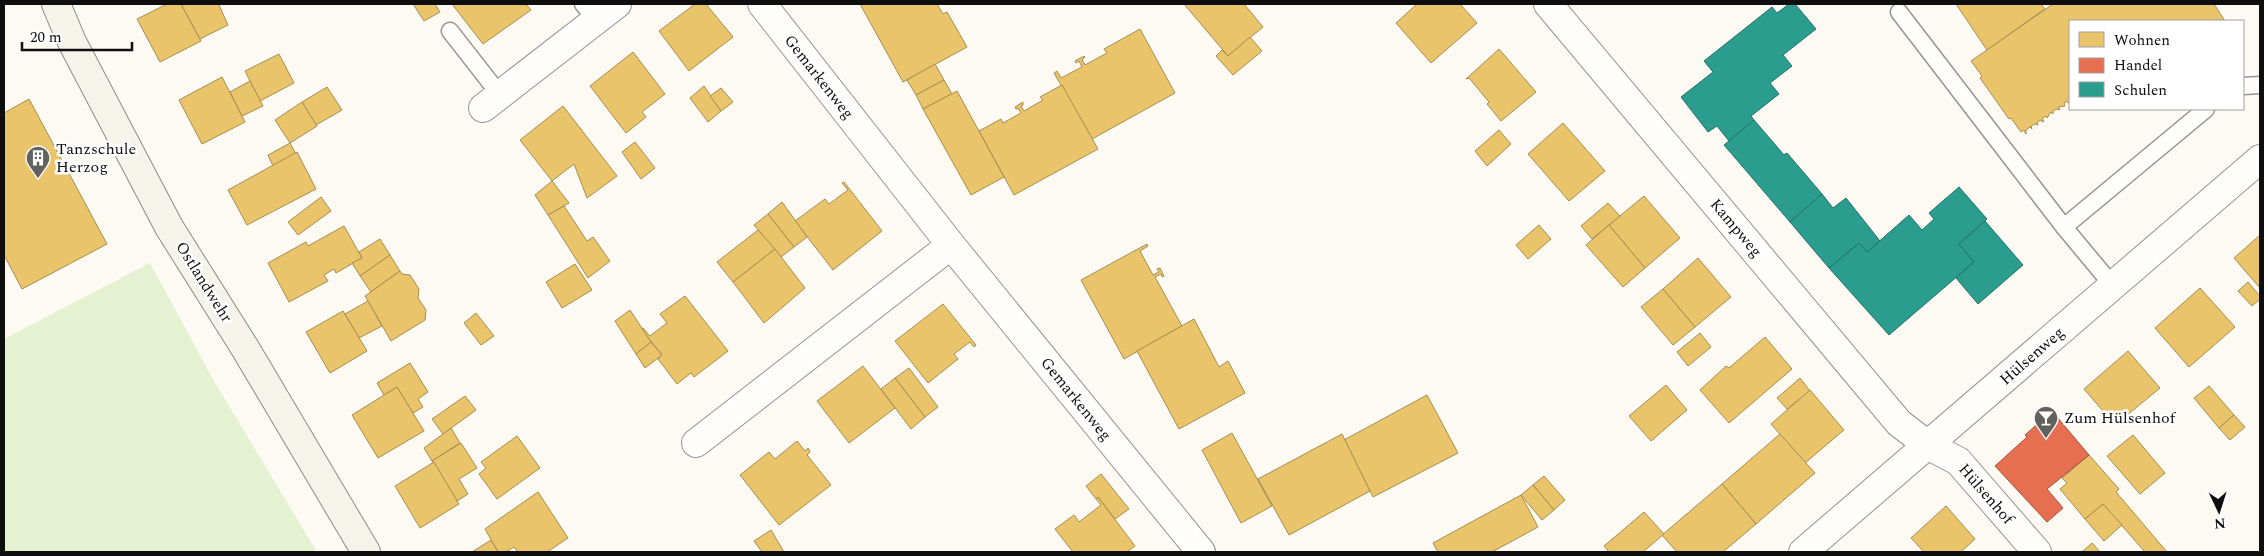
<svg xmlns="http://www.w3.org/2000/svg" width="2264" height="556" font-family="Spectral,serif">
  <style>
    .green { fill: #e5f2d2 }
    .homes { fill: #e9c46a; stroke: #a78d4e }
    .shops { fill: #e76f51; stroke: #a6523d }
    .schools { fill: #2a9d8f; stroke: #227268 }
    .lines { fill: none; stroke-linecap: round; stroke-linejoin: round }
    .lane-casing { stroke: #959491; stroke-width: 19 }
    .street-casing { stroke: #959491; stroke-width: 30 }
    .secondary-casing { stroke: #8c8b87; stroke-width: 30 }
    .lane { stroke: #fffefd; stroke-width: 16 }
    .street { stroke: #fffefd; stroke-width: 28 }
    .secondary { stroke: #f5f4ea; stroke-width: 28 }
    .labels { text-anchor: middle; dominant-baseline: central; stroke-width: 5; stroke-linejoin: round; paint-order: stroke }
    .street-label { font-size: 16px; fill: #0e0e0e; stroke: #fff }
    .poi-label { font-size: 16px; fill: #0e0e0e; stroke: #fff; text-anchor: start }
  </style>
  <rect width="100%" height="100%" fill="#fcfaf2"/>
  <path class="green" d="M150,263l64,118 103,171h-313v-213z"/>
  <g class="homes">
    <path d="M167,4h14l20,37 -41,21 -23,-43z"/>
    <path d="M181,4h40l-2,1 9,20 -28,14z"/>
    <path d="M413,4h22l5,8 -16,9z"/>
    <path d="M452,4h74l5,6 -48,34z"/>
    <path d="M695,4h11l27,33 -44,34 -30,-40z"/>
    <path d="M860,4h77l6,10 4,-2 20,35 -64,35z"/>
    <path d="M1184,4h60l19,23 -35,29z"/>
    <path d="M1417,4h43l17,19 -46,40 -35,-40z"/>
    <path d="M1956,4h85l4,5 -58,41z"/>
    <path d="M2053,4h161l11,17h-155v84l-3,-4 -3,2 1,3 -7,1 2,3 -3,-1 -4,2v3l-2,-2 -4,6 -1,-2 -4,2 2,3 -2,1 -1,-2 -4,2 1,3 -3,-1 -4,2 1,3 -2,-2 -4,3v4l-2,-4 -3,2 -10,-14 -2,1 -29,-41 2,-2 -11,-15z"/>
    <path d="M1140,29l35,64 -83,46 -38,-66 3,-2 4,7 21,-11 -3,-6 -3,2 -1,-2 9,-5 1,1 -3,3 3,5 22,-12 -3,-4z"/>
    <path d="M1250,37l12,14 -29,24 -17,-19 6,-6 6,6z"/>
    <path d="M1499,49l37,43 -35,29 -14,-17 2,-2 -20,-24 -3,1z"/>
    <path d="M633,52l32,42 -23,18 4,5 -20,16 -36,-47z"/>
    <path d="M279,54l15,29 -34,18 -15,-30z"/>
    <path d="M935,64l9,16 -28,15 -9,-15z"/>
    <path d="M222,77l23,45 -43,22 -23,-44z"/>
    <path d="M944,80l8,14 -29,15 -7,-14z"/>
    <path d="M250,81l13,25 -21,10 -12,-24z"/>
    <path d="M1062,85l36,64 -84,46 -35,-64 22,-12 2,4 18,-10 -3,-5 -2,1 -1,-2 8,-5v3l-2,1 3,5 19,-11 -3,-3z"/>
    <path d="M704,86l17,25 -13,11 -18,-24z"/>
    <path d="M327,87l15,23 -26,15 -14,-23z"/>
    <path d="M721,88l12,14 -12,9 -11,-15z"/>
    <path d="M957,91l47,86 -33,18 -48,-86z"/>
    <path d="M29,99l78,145 -85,45 -18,-34v-142z"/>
    <path d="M302,102l15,24 -27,17 -15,-23z"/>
    <path d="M563,106l54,70 -30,22 -13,-34 -22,17 -32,-41z"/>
    <path d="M1563,123l42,48 -36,30 -41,-47z"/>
    <path d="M1499,130l12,14 -24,22 -12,-15z"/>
    <path d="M635,142l20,26 -14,11 -19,-27z"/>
    <path d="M290,143l6,11 -23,12 -5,-11z"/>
    <path d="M297,152l19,37 -69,36 -19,-35z"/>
    <path d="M552,181l17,22 -21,12 -13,-20z"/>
    <path d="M844,182l38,49 -49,39 -38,-49 30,-22 4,5 19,-14 -6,-7z"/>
    <path d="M1644,196l36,42 -35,30 -36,-43z"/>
    <path d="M321,197l10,14 -33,24 -10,-13z"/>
    <path d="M782,202l25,35 -13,10 -26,-33z"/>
    <path d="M1608,203l12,13 -28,23 -11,-13z"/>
    <path d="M564,206l23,35 6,-4 17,24 -22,17 -40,-63z"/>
    <path d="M768,214l26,33 -13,10 -27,-32z"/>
    <path d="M1539,225l12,14 -23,20 -12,-14z"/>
    <path d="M1609,225l36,43 -22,19 -37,-42z"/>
    <path d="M344,226l18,32 -26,15 -2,-4 -10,6 4,6 -39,21 -21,-39 38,-21 2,4z"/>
    <path d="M758,230l17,19 -42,33 -16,-20z"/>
    <path d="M2260,235v53l-26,-30z"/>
    <path d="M380,239l10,16 -30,21 -8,-13 10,-5 -3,-6z"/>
    <path d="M1147,244l1,2 -8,5 13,24 6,-3 -2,-3 3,-1 4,8 -2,1 -1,-3 -6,3 27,49 -58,33 -43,-79z"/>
    <path d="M775,249l30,39 -41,35 -31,-41z"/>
    <path d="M390,255l10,16 -29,21 -11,-16z"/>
    <path d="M1698,258l33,39 -36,30 -32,-38z"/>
    <path d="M575,264l17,26 -30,18 -16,-26z"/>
    <path d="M400,271l2,3 8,1 9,14 -1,9 8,12 -1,10 -34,21 -26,-45z"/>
    <path d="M2248,282l12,14v3l-8,7 -14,-15z"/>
    <path d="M2200,288l35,39 -46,40 -34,-39z"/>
    <path d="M1663,289l32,38 -22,18 -32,-38z"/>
    <path d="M685,296l43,55 -34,26 -3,-4 -14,11 -19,-25 4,-4 -21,-26 2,-1 7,8 17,-13 -7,-9z"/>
    <path d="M368,301l14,25 -23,12 -14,-24z"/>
    <path d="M943,304l33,41 -2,2 -4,-5 -16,12 4,5 -30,24 -33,-42z"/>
    <path d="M630,310l21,32 -15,12 -21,-33z"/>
    <path d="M343,311l24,40 -37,22 -24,-41z"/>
    <path d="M476,313l18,23 -13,9 -17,-22z"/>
    <path d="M1194,319l25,48 9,-6 17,32 -66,36 -42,-78z"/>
    <path d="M1700,333l11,14 -23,19 -11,-14z"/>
    <path d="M1765,337l27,32 -63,54 -29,-33 26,-24 3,2z"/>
    <path d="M651,342l11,13 -17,13 -9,-14z"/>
    <path d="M2128,351l32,37 -45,37 -31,-36z"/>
    <path d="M410,363l18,29 -10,7 5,8 -10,6 -16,-26 -13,8 -7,-12z"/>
    <path d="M863,366l32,42 -46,35 -32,-42z"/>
    <path d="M909,368l29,39 -13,10 -30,-39z"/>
    <path d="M895,378l30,39 -14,12 -30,-40z"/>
    <path d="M1800,378l10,13 -23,18 -10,-11z"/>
    <path d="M1666,385l21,25 -36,31 -22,-25z"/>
    <path d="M2209,386l25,29 -15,13 -25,-30z"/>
    <path d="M397,387l27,44 -46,27 -26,-43z"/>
    <path d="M1810,390l34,40 -39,33 -34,-39z"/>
    <path d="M1427,395l31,58 -85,44 -29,-57z"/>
    <path d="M465,396l11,14 -33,24 -11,-15z"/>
    <path d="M2234,415l11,12 -15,13 -11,-12z"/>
    <path d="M451,428l9,15 -28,18 -8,-13z"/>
    <path d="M1232,433l40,73 -31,17 -39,-73z"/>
    <path d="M1342,434l28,57 -81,44 -31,-56z"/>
    <path d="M1780,434l35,39 -59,51 -34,-40z"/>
    <path d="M2133,435l32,38 -25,21 -33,-38z"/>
    <path d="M517,436l23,32 -43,31 -18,-25 7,-6 -5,-6z"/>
    <path d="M797,441l8,10 3,-3 2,4 -3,3 24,30 -52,40 -39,-50 29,-23 6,7z"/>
    <path d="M461,443l16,25 -18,11 9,15 -11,7 -25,-40z"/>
    <path d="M2089,455l30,34 -3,3 51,60h-22l-42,-48 -18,15 -25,-30 7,-6 -5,-5z"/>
    <path d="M434,462l25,42 -39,24 -25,-42z"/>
    <path d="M1101,474l28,35 -14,10 -17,-22 -2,2 -10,-13z"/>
    <path d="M1544,476l21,24 -11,10 -21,-25z"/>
    <path d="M1722,484l34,40 -33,28h-46l-15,-17z"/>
    <path d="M1533,485l21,25 -12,10 -21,-25z"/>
    <path d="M538,492l30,46 -21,14h-29l-4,-5 -8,5h-8l-13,-23z"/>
    <path d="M1521,495l17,32 -46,25h-54l-5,-9z"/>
    <path d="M1098,497l37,49 -8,6h-54l-18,-23 19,-14 5,7 22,-17 -5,-6z"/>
    <path d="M2103,504l19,21 -18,16 -19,-22z"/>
    <path d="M1946,506l29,33 -14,13h-37l-13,-14z"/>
    <path d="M1644,512l20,22 -21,18h-34l-5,-6z"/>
    <path d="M771,530l13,22h-22l-8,-11z"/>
    <path d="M491,540l7,12h-26z"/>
    <path d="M2092,543l8,9h-18z"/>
  </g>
  <path class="shops" d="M2052,411l37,44 -42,34 16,19 -16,14 -52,-56 32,-29 -2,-2z"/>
  <g class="schools">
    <path d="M1789,4h6l21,25 -33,26 9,11 -22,17 9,11 -28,22 3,4 -25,21 -12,-15 -9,6 -27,-35 32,-25 -9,-11 68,-54 5,6z"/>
    <path d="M1754,120l30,35 3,-2 35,41 -32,28 -66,-77z"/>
    <path d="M1959,187l28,32 -28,25 15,18 -85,73 -60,-67 30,-25 8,9 42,-37 13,15 12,-11 -5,-6z"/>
    <path d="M1822,194l11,14 13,-10 34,43 -13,11 -8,-9 -30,25 -39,-46z"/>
    <path d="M1985,221l38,44 -45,39 -22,-26 18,-16 -15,-18z"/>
  </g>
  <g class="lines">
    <defs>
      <g id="lane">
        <path d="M583,4l13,16"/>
        <path d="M1899,12l165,215 49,59"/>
        <path d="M450,31l50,64"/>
        <path d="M2243,86l17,-1"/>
        <path d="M2064,227l142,-118"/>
      </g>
      <g id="street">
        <path d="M762,4l189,241 250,307"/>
        <path d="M1548,4l351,419 30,23 29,15 79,91"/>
        <path d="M483,108l134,-104"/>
        <path d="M696,443l255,-198"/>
        <path d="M1803,552l457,-393"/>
      </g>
      <path id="secondary" d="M56,4l16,38 97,185 76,121 121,204"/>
    </defs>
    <use href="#lane" class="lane-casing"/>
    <use href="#street" class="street-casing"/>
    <use href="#secondary" class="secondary-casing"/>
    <use href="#lane" class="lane"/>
    <use href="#street" class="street"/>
    <use href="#secondary" class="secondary"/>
  </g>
  <defs>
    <symbol id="building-pin" viewBox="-11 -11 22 30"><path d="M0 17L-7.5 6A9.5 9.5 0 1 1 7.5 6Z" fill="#61615e" stroke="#fff"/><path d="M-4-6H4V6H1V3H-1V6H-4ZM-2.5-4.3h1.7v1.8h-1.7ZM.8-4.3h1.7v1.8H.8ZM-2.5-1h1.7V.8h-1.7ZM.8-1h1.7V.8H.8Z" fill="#fff"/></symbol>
    <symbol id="bar-pin" viewBox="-11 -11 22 30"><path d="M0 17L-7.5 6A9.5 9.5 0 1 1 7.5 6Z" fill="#61615e" stroke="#fff"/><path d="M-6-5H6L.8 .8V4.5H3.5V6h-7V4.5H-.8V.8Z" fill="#fff"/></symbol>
  </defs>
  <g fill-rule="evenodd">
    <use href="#building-pin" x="24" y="144" width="28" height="38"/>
    <use href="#bar-pin" x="2032" y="404" width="28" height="38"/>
  </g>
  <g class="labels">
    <g class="street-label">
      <text transform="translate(819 77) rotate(52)">Gemarkenweg</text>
      <text transform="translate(1736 228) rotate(50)">Kampweg</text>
      <text transform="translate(204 282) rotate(58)">Ostlandwehr</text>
      <text transform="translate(2032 356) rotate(-41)">Hülsenweg</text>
      <text transform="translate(1076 399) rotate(51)">Gemarkenweg</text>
      <text transform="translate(1986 494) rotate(49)">Hülsenhof</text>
    </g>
    <g class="poi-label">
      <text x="56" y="149">Tanzschule<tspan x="56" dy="18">Herzog</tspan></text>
      <text x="2064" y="418">Zum Hülsenhof</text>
    </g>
  </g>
  <rect width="2264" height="556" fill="none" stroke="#0e0e0e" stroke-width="10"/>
  <rect x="2069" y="20" width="175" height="90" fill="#ffffff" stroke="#9f9f9f"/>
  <rect x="2079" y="32" width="25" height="15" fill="#e9c46a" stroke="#9f9f9f"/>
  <text x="2114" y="45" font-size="15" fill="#0e0e0e">Wohnen</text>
  <rect x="2079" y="58" width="25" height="15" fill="#e76f51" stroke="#9f9f9f"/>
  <text x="2114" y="70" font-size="15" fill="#0e0e0e">Handel</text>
  <rect x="2079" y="82" width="25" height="15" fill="#2a9d8f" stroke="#9f9f9f"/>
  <text x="2114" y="95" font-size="15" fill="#0e0e0e">Schulen</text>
  <g transform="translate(2219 511) rotate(176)" stroke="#ffffff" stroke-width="4" paint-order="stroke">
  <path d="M0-4L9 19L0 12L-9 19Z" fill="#0e0e0e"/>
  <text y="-8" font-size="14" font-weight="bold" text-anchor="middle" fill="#0e0e0e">N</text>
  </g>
  <path d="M22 42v8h110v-8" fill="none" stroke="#0e0e0e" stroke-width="2.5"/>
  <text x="30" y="42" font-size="15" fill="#0e0e0e" stroke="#ffffff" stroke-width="4" paint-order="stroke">20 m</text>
</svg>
